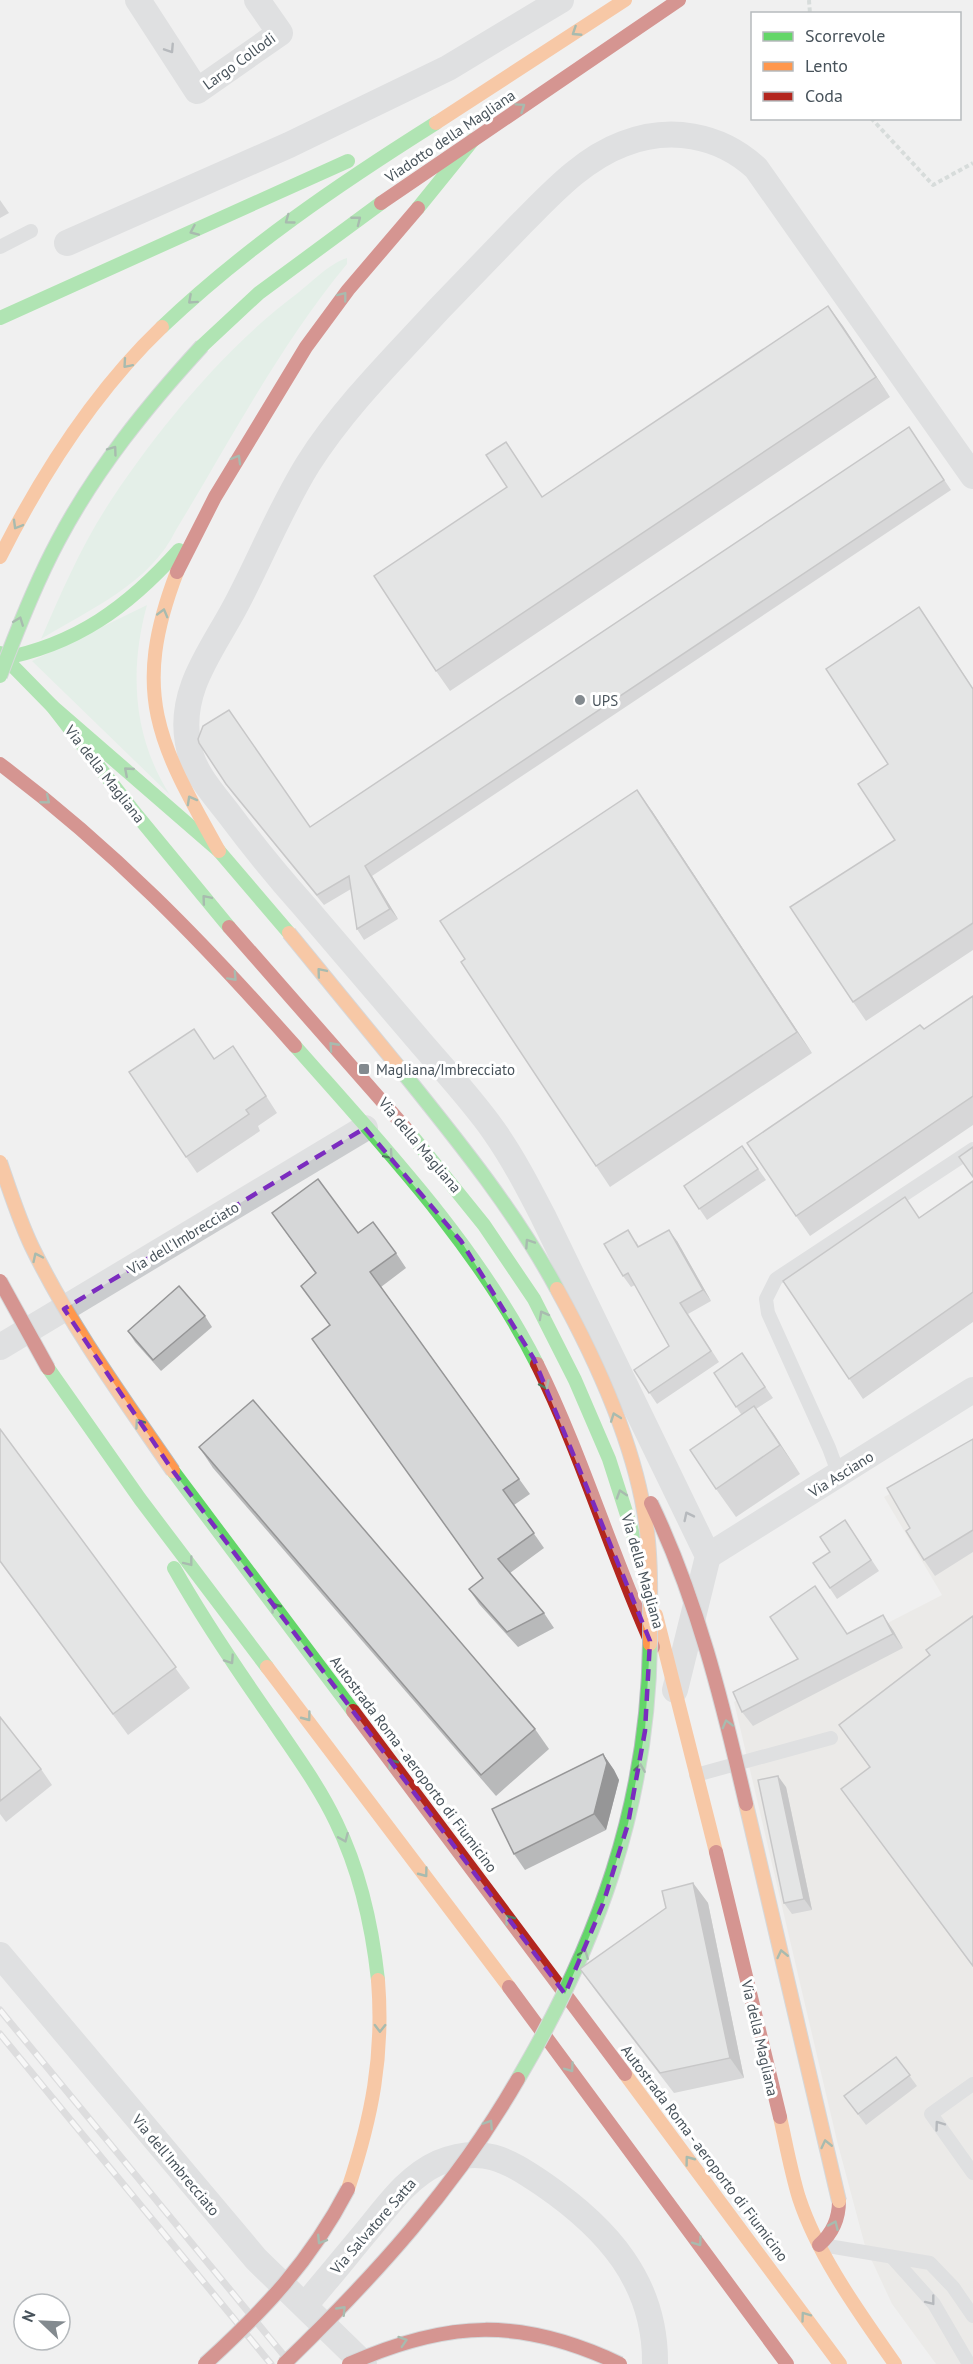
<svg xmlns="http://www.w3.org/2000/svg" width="973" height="2364" font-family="'PT Sans',sans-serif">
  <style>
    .commercial { fill: #e5e3de }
    .green { fill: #d6eede }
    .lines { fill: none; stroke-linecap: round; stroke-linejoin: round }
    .path { stroke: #b9c3c0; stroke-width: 4; stroke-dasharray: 4.5 3; stroke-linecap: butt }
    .lane { stroke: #caccce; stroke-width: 14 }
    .street { stroke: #caccce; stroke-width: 26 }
    .fast { stroke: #63d668; stroke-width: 14 }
    .slow { stroke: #ff974d; stroke-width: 14 }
    .jam { stroke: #b3261e; stroke-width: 14 }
    .rail-casing { stroke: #c5c6c8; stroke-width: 7 }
    .rail { stroke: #fff; stroke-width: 4.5; stroke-dasharray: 14; stroke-linecap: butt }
    .fast-bridge-casing { stroke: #b5babe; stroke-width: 16; stroke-linecap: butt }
    .slow-bridge-casing { stroke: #b5babe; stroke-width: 16; stroke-linecap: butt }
    .jam-bridge-casing { stroke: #b5babe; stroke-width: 16; stroke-linecap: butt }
    .fast-bridge { stroke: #63d668; stroke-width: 14 }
    .slow-bridge { stroke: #ff974d; stroke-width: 14 }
    .jam-bridge { stroke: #b3261e; stroke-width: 14 }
    .wall { fill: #b8b9ba }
    .shaded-wall { fill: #969697 }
    .building { fill: #d6d7d8; stroke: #969697; stroke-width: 1.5 }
    .oneway { stroke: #507a5f }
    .oneway2 { stroke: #6f777e }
    .marked { fill: none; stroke: #7b2cbf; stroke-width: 4.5; stroke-dasharray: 12 8; stroke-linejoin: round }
    .poi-dot { fill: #838a8f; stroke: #fff; stroke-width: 2 }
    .labels { text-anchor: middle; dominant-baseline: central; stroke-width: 6; stroke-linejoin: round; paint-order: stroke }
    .street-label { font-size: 15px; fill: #48535b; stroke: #fff }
    .poi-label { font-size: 15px; fill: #48535b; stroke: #fff; text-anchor: start }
  </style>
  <rect width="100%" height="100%" fill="#f0f0f0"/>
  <path class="commercial" d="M973,1449v915h-37l-44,-60 -27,-58 -28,-105 -103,-439 208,-107 -58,-98z"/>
  <g class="green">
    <path d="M347,258v6c-67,81 -117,177 -171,266 -26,54 -86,79 -135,109 19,-44 39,-90 65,-131 49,-76 120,-162 193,-216 14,-11 31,-29 48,-34z"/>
    <path d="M147,605c-18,66 -14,132 23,190l-138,-134z"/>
  </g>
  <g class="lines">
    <g class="path">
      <path d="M809,0l1,14"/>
      <path d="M871,118l62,67 40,-22"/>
    </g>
    <g class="lane">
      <path d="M0,247l31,-16"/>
      <path d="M839,1475l-10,-27 -61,-135 -2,-14 10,-20 197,-130"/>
      <path d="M696,1775l135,-37"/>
      <path d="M973,2084l-42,30 42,59"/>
      <path d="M822,2245l108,18 23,24 20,29"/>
      <path d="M892,2257l42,47 35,60"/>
    </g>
    <g class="street">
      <path d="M138,0l59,91 83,-58 -23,-33"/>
      <path d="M67,243l222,-98 159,-77 113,-68"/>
      <path d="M0,1347l365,-219"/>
      <path d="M708,1556l265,-166"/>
      <path d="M675,1690l33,-134 -165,-340c-15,-29 -30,-58 -49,-85 -21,-30 -47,-58 -72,-87 -39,-45 -78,-91 -117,-137 -27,-30 -52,-61 -76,-93 -17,-22 -37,-43 -41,-71 -10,-53 25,-94 48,-138 25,-47 44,-96 72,-141 36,-57 86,-106 131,-155 28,-29 56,-58 84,-87 29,-29 60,-63 100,-78 46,-18 96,-10 133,24l217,308"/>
      <path d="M0,1955l256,304 108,105"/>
      <path d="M305,2305c21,-24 41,-49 61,-73 21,-25 41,-55 72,-69 44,-18 68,-4 105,21 64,44 113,98 112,180"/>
    </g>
    <g class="fast">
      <path d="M418,208l55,-68"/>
      <path d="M0,318l348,-157"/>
      <path d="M162,327c83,-79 177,-143 274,-204"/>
      <path d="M202,346l57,-53 122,-90"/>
      <path d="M0,653l52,53 83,107 94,114"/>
      <path d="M0,659c76,-14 128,-52 179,-109"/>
      <path d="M52,706l167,145 70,82"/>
      <path d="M295,1046c88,100 182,199 242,318"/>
      <path d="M409,1132l75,93 50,74 41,81 34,79 33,103"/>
      <path d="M48,1368l92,131 127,168"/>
      <path d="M173,1471l180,240"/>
      <path d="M174,1568c30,53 64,103 99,153 22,33 46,65 63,101 24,49 36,103 42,158"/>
    </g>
    <g class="slow">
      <path d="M436,123l189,-123"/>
      <path d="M0,557c42,-83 94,-165 162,-230"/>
      <path d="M177,572c-47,122 -18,172 42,279"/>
      <path d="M656,1615l60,237"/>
      <path d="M267,1667l242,320"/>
      <path d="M625,2074l215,290"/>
      <path d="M780,2117c6,27 11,55 19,81 20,60 60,114 96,166"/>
      <path d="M348,2189c24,-72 36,-133 30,-209"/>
    </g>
    <g class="jam">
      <path d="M381,203l298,-203"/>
      <path d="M177,572l38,-75 91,-150 42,-57 70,-82"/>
      <path d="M0,764c113,85 202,177 295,282"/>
      <path d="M229,927l180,205"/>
      <path d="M537,1364c45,91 74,190 116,283"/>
      <path d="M353,1711l272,363"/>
      <path d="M716,1852l64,265"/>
      <path d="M509,1987l278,377"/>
      <path d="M819,2245c14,-12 20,-26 20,-44"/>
    </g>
    <defs>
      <g id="rail">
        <path d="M0,2010l291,354"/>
        <path d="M0,2034l271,330"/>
      </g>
    </defs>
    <use href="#rail" class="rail-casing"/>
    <use href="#rail" class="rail"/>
    <defs>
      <g id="fast-bridge">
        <path d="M0,676c17,-46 35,-92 58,-135 38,-72 89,-135 144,-195"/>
        <path d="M397,1065c57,71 117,144 160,224"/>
        <path d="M518,2079c80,-136 130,-275 132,-435"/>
      </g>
      <g id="slow-bridge">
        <path d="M289,933l108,132"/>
        <path d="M0,1162c10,29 19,58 32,85 39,80 91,151 141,224"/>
        <path d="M557,1289c37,67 74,147 87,222 8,44 6,89 6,133"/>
        <path d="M746,1804l93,397"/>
      </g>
      <g id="jam-bridge">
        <path d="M0,1281l48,87"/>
        <path d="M651,1503c46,96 71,197 95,301"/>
        <path d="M205,2364c60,-55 105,-102 143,-175"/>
        <path d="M284,2364c89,-86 172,-177 234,-285"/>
        <path d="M349,2364c99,-44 172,-47 271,0"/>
      </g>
    </defs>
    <use href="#fast-bridge" class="fast-bridge-casing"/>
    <use href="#slow-bridge" class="slow-bridge-casing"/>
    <use href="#jam-bridge" class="jam-bridge-casing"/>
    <use href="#fast-bridge" class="fast-bridge"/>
    <use href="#slow-bridge" class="slow-bridge"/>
    <use href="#jam-bridge" class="jam-bridge"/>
  </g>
  <g class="wall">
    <path d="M0,200l9,13 -9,5z"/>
    <path d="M828,306l62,91 -440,294 -14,-20 71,-184 -1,-45 36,55z"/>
    <path d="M909,427l42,63 -579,386 26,43 -34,21 -7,-11 -6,-40 -27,16 -91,-111 -7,-10 84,43z"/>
    <path d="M919,607l54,81v262l-107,71 -13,-19 42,-162 -7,-76z"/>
    <path d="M652,811l160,242 -202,134 -14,-21z"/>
    <path d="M973,996v129l-163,111 -14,-20 128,-187z"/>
    <path d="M214,1059l31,4 32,50 -19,13 2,5 -63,42 -11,-16z"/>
    <path d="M742,1146l24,34 -59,40 -23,-34z"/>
    <path d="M973,1181v141l-110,77 -80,-118 136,-63z"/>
    <path d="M272,1213l86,20 38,20 10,15 -25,19 149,207 -16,11 30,43 -34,25 34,40 10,15 -36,19 -39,-43 -10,-15 14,-11 -153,-252 -14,-52z"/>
    <path d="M636,1241l3,6 38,-6 34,60 -23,13 31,48 -62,42 -23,-34 35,-24 -34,-61 -4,2 -8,-11z"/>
    <path d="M205,1316l7,11 -51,44 -26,-29 -7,-11z"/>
    <path d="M742,1353l31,45 -17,11 44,65 -64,43 -20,-28 25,-75 -27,-41z"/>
    <path d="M0,1429l190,259 -62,47 -128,-173z"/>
    <path d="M973,1439v113l-38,24 -11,-16 -14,-32z"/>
    <path d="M199,1447l336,282 14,20 -53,47 -283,-328z"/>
    <path d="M845,1520l34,51 -42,28 -24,-36 17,-11z"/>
    <path d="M973,1616v351l-132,-178 29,-21 -31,-43 90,-70 -3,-5z"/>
    <path d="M893,1630l10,18 -150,78 -11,-14 105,-79z"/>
    <path d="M0,1717l41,52 11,16 -46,37 -6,-8z"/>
    <path d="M603,1754l11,16 5,10 -13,50 -81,40 -11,-16z"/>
    <path d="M786,1787l26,123 -20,4 -8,-11z"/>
    <path d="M693,1883l15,20 36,175 -70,15 -79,-103 -15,-21 86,-61z"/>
    <path d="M896,2057l21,29 -51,39 -22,-29z"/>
  </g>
  <g class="shaded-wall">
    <path d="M828,306l15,20 47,71 -14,-20z"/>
    <path d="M637,790l15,21 160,242 -15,-21z"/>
    <path d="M365,866l7,10 26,43 -8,-10z"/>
    <path d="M669,1230l8,11 34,60 -8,-11z"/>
    <path d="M754,1406l20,28 26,40 -20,-29z"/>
    <path d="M883,1615l10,15 10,18 -10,-14z"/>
    <path d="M603,1754l11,16 5,10 -13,50 -12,-16z"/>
    <path d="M778,1776l8,11 26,123 -8,-11z"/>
    <path d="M693,1883l15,20 36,175 -14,-20z"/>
  </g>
  <g class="building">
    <path d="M828,306l48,71 -440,294 -62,-95 133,-89 -21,-32 20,-13 36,55z"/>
    <path d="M909,427l35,53 -579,386 25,43 -33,20 -8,-53 -32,19 -91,-111 -27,-41 -1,-4 5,-13 26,-16 81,117z"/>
    <path d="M919,607l54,82v234l-120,79 -63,-95 105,-67 -37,-56 30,-20 -62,-95z"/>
    <path d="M637,790l160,242 -201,134 -135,-204 4,-3 -25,-38z"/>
    <path d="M973,996v100l-177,120 -49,-73 173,-118 4,4z"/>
    <path d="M194,1029l20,30 19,-13 33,50 -20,14 3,4 -63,43 -57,-85z"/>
    <path d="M742,1146l16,23 -59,40 -15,-23z"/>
    <path d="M973,1147v30l-14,-20z"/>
    <path d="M318,1179l40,54 15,-11 23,31 -26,19 149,207 -16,11 31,43 -36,26 46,54 -37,19 -38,-43 14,-11 -171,-239 18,-14 -29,-39 15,-13 -44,-60z"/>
    <path d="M973,1181v111l-124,87 -66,-98 122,-84 14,21z"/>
    <path d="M628,1230l10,17 31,-17 34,60 -23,13 31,48 -62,42 -15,-23 35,-24 -41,-73 -5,3 -19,-32z"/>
    <path d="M179,1286l26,30 -52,44 -25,-29z"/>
    <path d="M742,1353l23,34 -29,20 -22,-34z"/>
    <path d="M253,1400l282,329 -54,46 -282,-328z"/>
    <path d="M754,1406l26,39 -64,44 -26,-39z"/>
    <path d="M0,1429l176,238 -63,47 -113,-153z"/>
    <path d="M973,1439v91l-49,30 -18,-29 4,-3 -23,-40z"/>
    <path d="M845,1520l26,40 -41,28 -17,-25 17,-11 -10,-15z"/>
    <path d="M815,1586l32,48 36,-19 10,19 -151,78 -9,-20 65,-33 -28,-42z"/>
    <path d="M973,1616v350l-132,-177 29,-22 -31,-42 91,-70 -4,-5z"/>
    <path d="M0,1717l41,52 -41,32z"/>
    <path d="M603,1754l4,9 -13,51 -80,40 -22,-45z"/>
    <path d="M778,1776l26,123 -20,4 -26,-123z"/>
    <path d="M693,1883l37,175 -70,15 -80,-104 86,-61 -4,-17z"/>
    <path d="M896,2057l14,18 -52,39 -14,-18z"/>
  </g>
  <defs><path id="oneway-chevron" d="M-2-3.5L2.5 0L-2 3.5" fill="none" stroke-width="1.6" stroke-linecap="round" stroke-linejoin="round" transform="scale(1.5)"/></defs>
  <g class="oneway">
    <use href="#oneway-chevron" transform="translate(576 32) rotate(147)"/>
    <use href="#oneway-chevron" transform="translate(521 107) rotate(-34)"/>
    <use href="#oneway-chevron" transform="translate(289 220) rotate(144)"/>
    <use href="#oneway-chevron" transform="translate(357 220) rotate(-38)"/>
    <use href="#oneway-chevron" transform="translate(194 231) rotate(156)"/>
    <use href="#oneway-chevron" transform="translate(343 296) rotate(-52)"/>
    <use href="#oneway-chevron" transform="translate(192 300) rotate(138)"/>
    <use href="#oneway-chevron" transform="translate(127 364) rotate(131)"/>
    <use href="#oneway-chevron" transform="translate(113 450) rotate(-54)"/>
    <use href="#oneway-chevron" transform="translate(237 459) rotate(-60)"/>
    <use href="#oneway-chevron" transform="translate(17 525) rotate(120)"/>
    <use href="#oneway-chevron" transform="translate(163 613) rotate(-75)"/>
    <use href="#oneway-chevron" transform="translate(19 621) rotate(-69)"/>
    <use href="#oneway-chevron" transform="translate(128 771) rotate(-139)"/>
    <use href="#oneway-chevron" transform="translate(46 800) rotate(39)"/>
    <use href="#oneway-chevron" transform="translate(191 800) rotate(-119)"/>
    <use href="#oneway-chevron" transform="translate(206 899) rotate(-130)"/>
    <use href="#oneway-chevron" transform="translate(321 972) rotate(-130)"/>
    <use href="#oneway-chevron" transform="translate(233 977) rotate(47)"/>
    <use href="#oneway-chevron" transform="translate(333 1046) rotate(-132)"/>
    <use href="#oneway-chevron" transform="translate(389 1155) rotate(49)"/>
    <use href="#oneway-chevron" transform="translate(529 1243) rotate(-124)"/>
    <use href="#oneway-chevron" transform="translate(37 1257) rotate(-115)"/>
    <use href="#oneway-chevron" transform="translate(543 1315) rotate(-119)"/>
    <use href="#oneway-chevron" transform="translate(545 1385) rotate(66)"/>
    <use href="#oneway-chevron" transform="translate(615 1417) rotate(-110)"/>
    <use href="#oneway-chevron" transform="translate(139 1423) rotate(-125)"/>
    <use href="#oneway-chevron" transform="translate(621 1494) rotate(-108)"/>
    <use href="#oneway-chevron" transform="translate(189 1562) rotate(52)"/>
    <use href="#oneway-chevron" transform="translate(275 1607) rotate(-127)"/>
    <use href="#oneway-chevron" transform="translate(230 1660) rotate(56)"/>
    <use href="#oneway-chevron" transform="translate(307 1717) rotate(53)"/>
    <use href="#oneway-chevron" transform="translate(727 1724) rotate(-105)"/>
    <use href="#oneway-chevron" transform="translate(392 1763) rotate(-127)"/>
    <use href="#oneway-chevron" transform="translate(640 1768) rotate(-81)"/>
    <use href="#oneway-chevron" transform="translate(344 1838) rotate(67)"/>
    <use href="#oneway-chevron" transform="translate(424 1873) rotate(53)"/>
    <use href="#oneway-chevron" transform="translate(509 1919) rotate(-127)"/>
    <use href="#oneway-chevron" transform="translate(584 1954) rotate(-68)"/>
    <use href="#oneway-chevron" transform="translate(782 1954) rotate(-103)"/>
    <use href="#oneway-chevron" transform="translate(380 2028) rotate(91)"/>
    <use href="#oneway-chevron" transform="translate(570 2068) rotate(54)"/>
    <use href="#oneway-chevron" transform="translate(489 2124) rotate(-57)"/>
    <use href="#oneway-chevron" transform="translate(826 2144) rotate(-103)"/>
    <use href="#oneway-chevron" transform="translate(689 2160) rotate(-127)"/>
    <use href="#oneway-chevron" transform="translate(834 2225) rotate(-66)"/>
    <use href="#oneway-chevron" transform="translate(321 2240) rotate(122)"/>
    <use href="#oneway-chevron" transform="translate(698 2242) rotate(54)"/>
    <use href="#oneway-chevron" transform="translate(342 2310) rotate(-46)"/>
    <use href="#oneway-chevron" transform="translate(805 2316) rotate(-126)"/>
    <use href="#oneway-chevron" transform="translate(403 2341) rotate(-18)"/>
  </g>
  <g class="oneway2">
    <use href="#oneway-chevron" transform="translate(170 49) rotate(57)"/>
    <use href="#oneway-chevron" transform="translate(688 1516) rotate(-116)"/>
    <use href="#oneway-chevron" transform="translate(939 2125) rotate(-126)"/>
    <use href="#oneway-chevron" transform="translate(931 2301) rotate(52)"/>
  </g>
  <path d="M0 0H973V2364H0ZM365,1128l96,113 73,118 116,282 -5,90 -17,93 -25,80 -38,90 -392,-523 -109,-162z" fill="#f0f0f0" fill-opacity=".55" fill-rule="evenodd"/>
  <path class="marked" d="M365,1128l96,113 73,118 116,282 -5,90 -17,93 -25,80 -38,90 -392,-523 -109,-162z"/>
  <g class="poi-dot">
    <circle cx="580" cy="700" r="6"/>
    <rect x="358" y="1063" width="12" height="12" rx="3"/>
  </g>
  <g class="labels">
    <g class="street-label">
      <text transform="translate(239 61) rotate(-36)">Largo Collodi</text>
      <text transform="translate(450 136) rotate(-34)">Viadotto della Magliana</text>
      <text transform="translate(105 774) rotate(52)">Via della Magliana</text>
      <text transform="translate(420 1145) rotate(50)">Via della Magliana</text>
      <text transform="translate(183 1238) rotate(-31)">Via dell'Imbrecciato</text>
      <text transform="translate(841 1474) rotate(-32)">Via Asciano</text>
      <text transform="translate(643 1571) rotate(74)">Via della Magliana</text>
      <text transform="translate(414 1764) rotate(53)">Autostrada Roma - aeroporto di Fiumicino</text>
      <text transform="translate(760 2038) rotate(77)">Via della Magliana</text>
      <text transform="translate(705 2153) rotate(53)">Autostrada Roma - aeroporto di Fiumicino</text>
      <text transform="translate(176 2165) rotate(50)">Via dell'Imbrecciato</text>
      <text transform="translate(373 2226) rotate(-49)">Via Salvatore Satta</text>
    </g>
    <g class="poi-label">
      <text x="592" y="700">UPS</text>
      <text x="376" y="1069">Magliana/Imbrecciato</text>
    </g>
  </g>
  <rect x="751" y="12" width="210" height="108" fill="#ffffff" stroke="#b6babd" stroke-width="1.5"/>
  <rect x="763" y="32" width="30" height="9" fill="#63d668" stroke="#b6babd" stroke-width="1.5"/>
  <text x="805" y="42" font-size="18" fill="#48535b">Scorrevole</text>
  <rect x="763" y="62" width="30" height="9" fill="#ff974d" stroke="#b6babd" stroke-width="1.5"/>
  <text x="805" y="72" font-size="18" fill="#48535b">Lento</text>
  <rect x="763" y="92" width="30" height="9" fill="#b3261e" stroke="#b6babd" stroke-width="1.5"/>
  <text x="805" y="102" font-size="18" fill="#48535b">Coda</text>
  <g transform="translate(42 2322) rotate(293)"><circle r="28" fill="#ffffff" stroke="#b6babd" stroke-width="1.5"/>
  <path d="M0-4.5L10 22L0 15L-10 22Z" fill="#838a8f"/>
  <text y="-9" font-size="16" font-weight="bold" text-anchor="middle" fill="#48535b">N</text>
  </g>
</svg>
